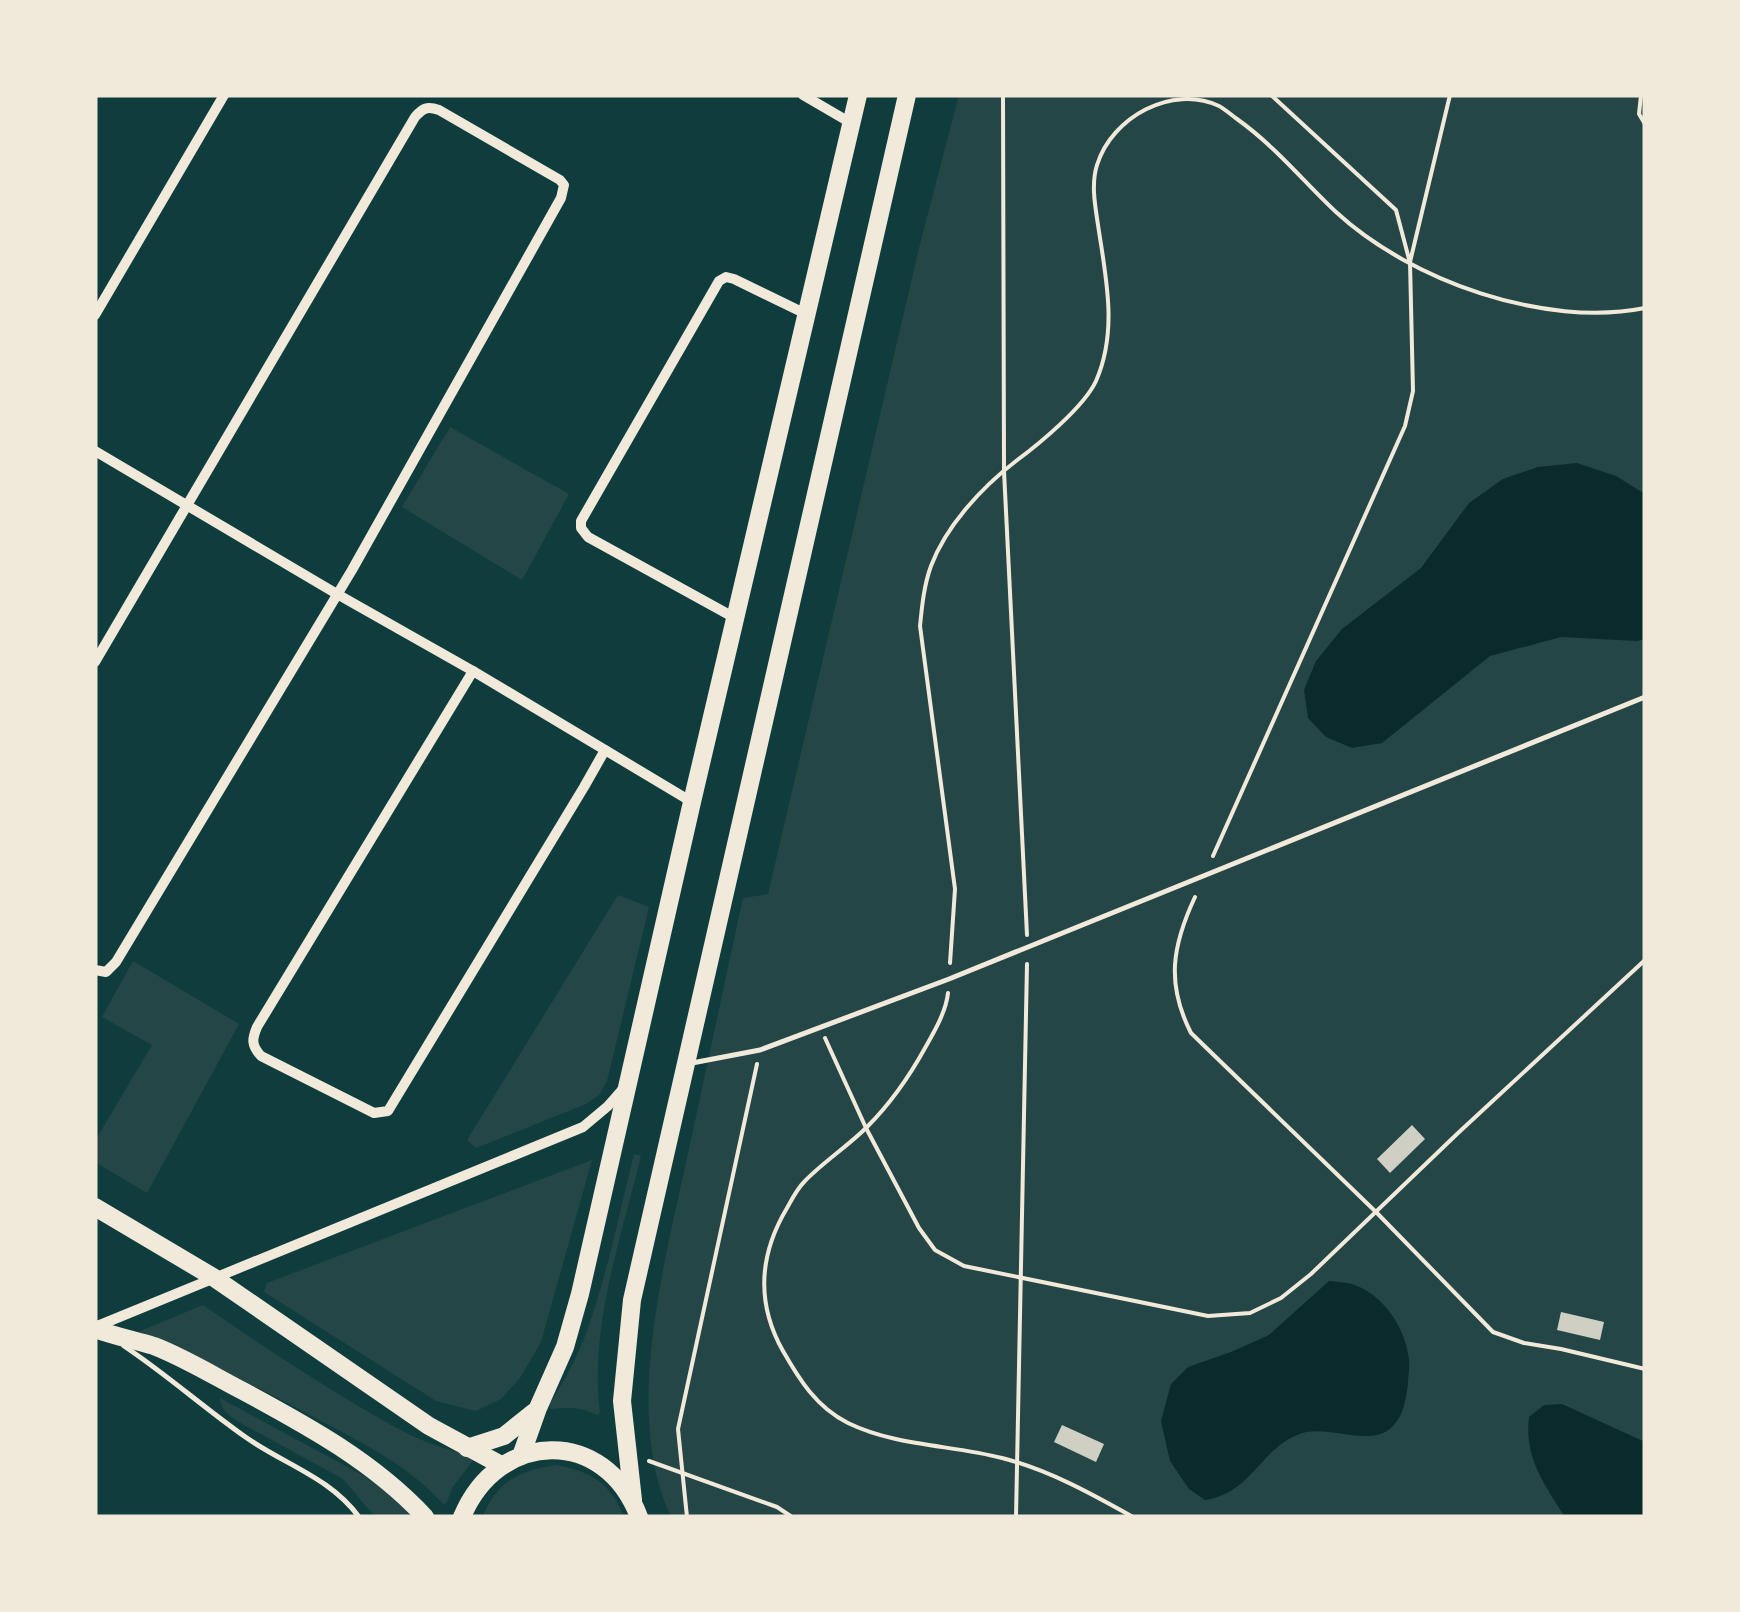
<svg xmlns="http://www.w3.org/2000/svg" width="1740" height="1612" font-family="'Fira Sans Condensed',sans-serif">
  <style>
    .green { fill: #244646 }
    .water { fill: #0a2a2b }
    .building { fill: #cfcfc3 }
    .lines { fill: none; stroke-linecap: round; stroke-linejoin: round }
    .path { stroke: #f1e9da; stroke-width: 4 }
    .service { stroke: #f1e9da; stroke-width: 5 }
    .minor { stroke: #f1e9da; stroke-width: 10 }
    .primary { stroke: #f1e9da; stroke-width: 18 }
  </style>
  <rect width="100%" height="100%" fill="#0f3d3e"/>
  <g class="green">
    <path d="M959,95h686v1422h-974c-50,-107 -4,-262 19,-373 18,-82 35,-164 53,-246l25,-4 152,-650z"/>
    <path d="M450,427l119,67 -47,86 -120,-73z"/>
    <path d="M618,895l31,12 -42,174 -8,14 -13,9 -110,44 -9,-8z"/>
    <path d="M133,961l106,63 -92,169 -52,-31v-21l57,-96 -50,-28z"/>
    <path d="M634,1154l7,2c-20,83 -52,171 -41,257l-3,2c-16,-8 -29,-8 -46,-6l-2,-4c14,-22 27,-45 36,-69 22,-59 34,-122 49,-182z"/>
    <path d="M592,1160l-51,182 -21,36 -19,21 -25,12 -40,-10 -172,-109 3,-9z"/>
    <path d="M203,1305c51,35 103,70 157,102 36,21 72,43 114,47l1,4 -23,30 -5,14 -4,2c-34,-38 -76,-59 -120,-82 -62,-34 -124,-64 -190,-88z"/>
    <path d="M220,1398l144,78 22,15 26,26h-37l-32,-38 -106,-58c-9,-6 -16,-11 -17,-23z"/>
    <path d="M556,1465c35,7 54,17 68,52h-142c16,-36 36,-46 74,-52z"/>
  </g>
  <g class="water">
    <path d="M1577,463l39,13 29,18v145l-8,2 -76,-4 -71,19 -108,87 -30,5 -26,-11 -18,-19 -4,-28 12,-29 26,-32 79,-61 48,-65 34,-24 35,-12z"/>
    <path d="M1329,1281c7,1 16,1 23,3 31,10 54,44 57,76 1,7 -1,16 -1,23 -2,15 -4,32 -15,43 -23,24 -67,-4 -96,9 -38,16 -46,58 -92,65l-16,-11 -19,-28 -9,-40 10,-37 17,-17 43,-15 38,-17z"/>
    <path d="M1562,1404l83,38v75h-80c-21,-33 -41,-60 -36,-100l15,-12z"/>
  </g>
  <g class="building">
    <path d="M1412,1125l13,14 -35,34 -13,-14z"/>
    <path d="M1561,1312l43,10 -4,18 -43,-10z"/>
    <path d="M1062,1425l42,19 -8,18 -42,-20z"/>
  </g>
  <g class="lines">
    <g class="path">
      <path d="M1003,95l1,376 23,464"/>
      <path d="M1271,95l125,115 13,49"/>
      <path d="M1641,95l-2,19 6,10"/>
      <path d="M1213,856l192,-430 8,-35 -3,-129 40,-167"/>
      <path d="M1195,897c-23,49 -29,87 -4,136l185,179 117,120 31,11 37,6 84,20"/>
      <path d="M950,963l5,-74 -35,-263c2,-20 4,-41 11,-60 15,-40 51,-79 85,-105 23,-17 68,-54 80,-80 22,-50 10,-103 2,-156 -3,-20 -7,-41 -1,-60 15,-48 75,-81 122,-59 6,3 12,9 18,13 38,27 66,62 99,93 75,69 208,116 309,96"/>
      <path d="M948,993c-2,19 -14,39 -23,55 -16,29 -35,56 -58,79 -20,20 -44,35 -63,55 -7,7 -12,17 -17,26 -28,47 -31,95 -4,143 16,28 33,56 65,72 47,23 104,22 154,35 47,12 90,36 131,59"/>
      <path d="M825,1038l41,90 53,100 16,22 29,16 244,50 42,-3 31,-15 30,-24 146,-140 188,-174"/>
      <path d="M649,1461l128,46 15,10"/>
      <path d="M687,1517l-9,-88 79,-365"/>
      <path d="M1016,1517l11,-553"/>
    </g>
    <g class="service">
      <path d="M692,1063l68,-13 189,-71 696,-282"/>
      <path d="M124,1346c42,28 79,61 120,90 39,28 86,41 115,81"/>
    </g>
    <g class="minor">
      <path d="M803,95l48,28"/>
      <path d="M95,315l129,-220"/>
      <path d="M95,451l242,143 136,77 219,131"/>
      <path d="M735,618l-147,-81 -7,-9v-7l138,-240 7,-4 8,2 72,35"/>
      <path d="M95,662l320,-545c8,-9 12,-11 24,-7l121,70 4,5 -3,13 -209,372 -236,392 -10,10 -11,-2"/>
      <path d="M473,671l-216,356c-5,12 -6,18 4,29l113,57 14,-2 196,-324 21,-37"/>
      <path d="M95,1327l488,-200 25,-21 14,-16"/>
    </g>
    <g class="primary">
      <path d="M95,1207l118,70 216,149 72,39"/>
      <path d="M95,1329c19,7 39,11 59,17 31,12 60,30 89,45 65,35 131,71 182,126"/>
      <path d="M467,1448l37,-12 30,-24"/>
      <path d="M521,1456l17,-48 27,-61 15,-53 112,-492 166,-707"/>
      <path d="M633,1500l-11,-99 10,-101 275,-1205"/>
      <path d="M462,1517c36,-87 143,-91 177,0"/>
    </g>
  </g>
  <rect width="1740" height="1612" fill="none" stroke="#f1e9da" stroke-width="195"/>
</svg>
